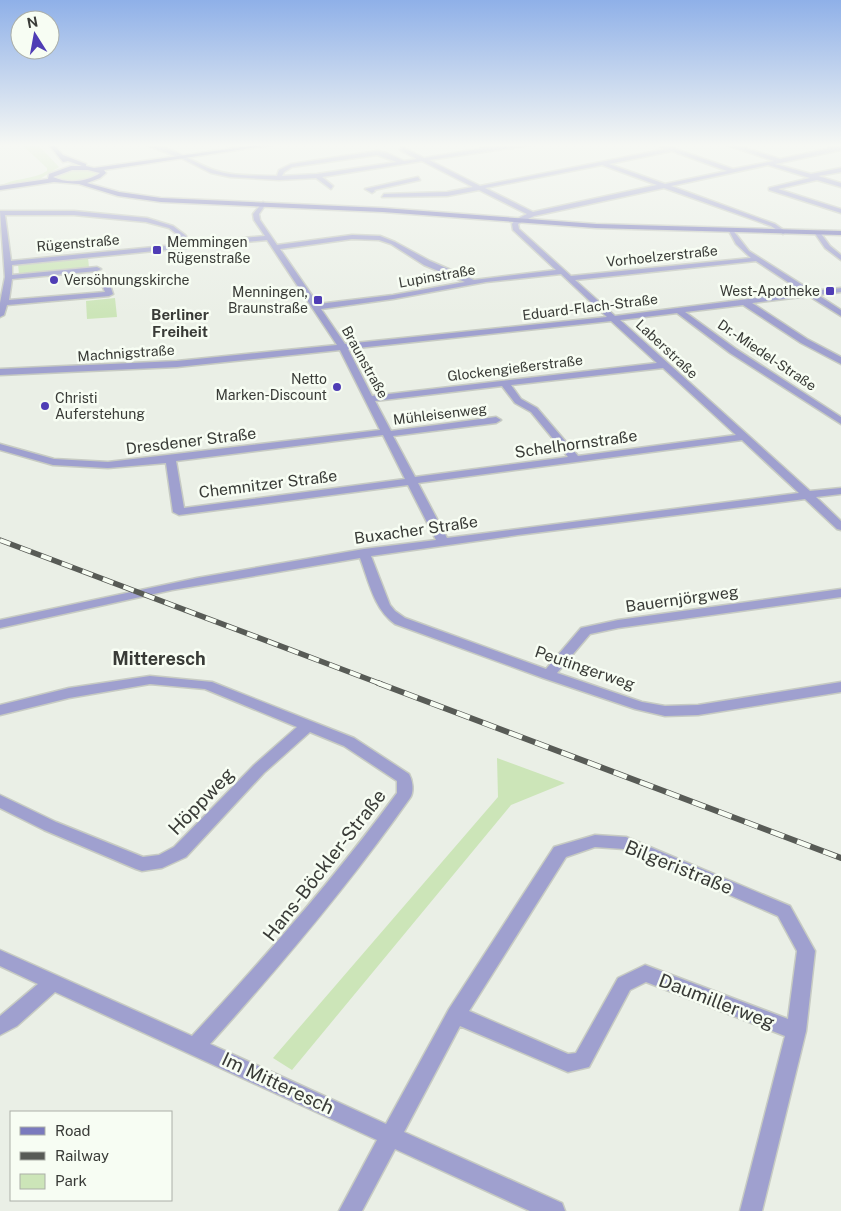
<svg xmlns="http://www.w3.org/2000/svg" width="841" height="1211" font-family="'Public Sans',sans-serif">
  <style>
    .green { fill: #cce5b8 }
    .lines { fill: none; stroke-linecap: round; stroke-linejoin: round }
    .street-casing { stroke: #c7cbc3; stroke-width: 3 }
    .secondary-casing { stroke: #c7cbc3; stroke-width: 3 }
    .street { fill: #9fa0cf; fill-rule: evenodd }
    .secondary { fill: #7a7abd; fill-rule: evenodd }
    .rail-far1-casing { stroke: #585b56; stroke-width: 5.5 }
    .rail-casing { stroke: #585b56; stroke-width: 6 }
    .rail-far1 { stroke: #f7fdf3; stroke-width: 4; stroke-dasharray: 11; stroke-linecap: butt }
    .rail { stroke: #f7fdf3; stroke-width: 4.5; stroke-dasharray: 14; stroke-linecap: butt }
    .poi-dot { fill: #4f3db5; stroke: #f7fdf3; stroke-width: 2 }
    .labels { text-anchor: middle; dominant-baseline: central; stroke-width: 5; stroke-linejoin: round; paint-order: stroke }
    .far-poi-label { font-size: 14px; fill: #393b37; stroke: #f7fdf3; text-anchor: start }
    .far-street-label { font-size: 14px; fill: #393b37; stroke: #f7fdf3 }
    .far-neighbourhood-label { font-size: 15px; font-weight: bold; fill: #393b37; stroke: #f7fdf3 }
    .street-label { font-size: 16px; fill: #393b37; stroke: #f7fdf3 }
    .neighbourhood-label { font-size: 18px; font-weight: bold; fill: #393b37; stroke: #f7fdf3 }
    .near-street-label { font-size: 19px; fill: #393b37; stroke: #f7fdf3 }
  </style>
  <rect width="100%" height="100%" fill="#eaefe6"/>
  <g class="green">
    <path d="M22,145h16l21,22 -19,12 -40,7c13,-8 33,-6 47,-15v-3z"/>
    <path d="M81,168l19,5c-9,11 -34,9 -46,5l-1,-2 7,-5z"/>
    <path d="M88,257l1,11 -70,6 -1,-10z"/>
    <path d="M115,298l2,19 -30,2 -1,-18z"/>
    <path d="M497,758l68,25 -54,22 -219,265 -19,-12 225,-261z"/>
  </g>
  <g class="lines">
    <defs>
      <g id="street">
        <path d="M147,145c23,0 44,16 64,24 20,8 45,6 66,7l2,-6 12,-6 86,-13 10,2 17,8 13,-2 -17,-9 2,-3 22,11 73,-12 34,-1 -102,15 51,26 186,-37 -5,-2 3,-2 69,24 41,-8 -47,-16h9l44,14 61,-13v4l-66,14 36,10 30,-6v4l-23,4 23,7v4l-24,-7 -39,9 63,20v4l-72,-23v-2l41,-10 -42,-13 -97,21 104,38 10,7v2l-2,1 -12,-8 -107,-38 -130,28 -16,8 1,5 52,47 180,-18 -15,-14 -7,-13 3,-2 17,22 63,40 29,-3v4l-23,3 23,15v6l-32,-20 -57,7 55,36 34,18v7l-40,-21 -58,-38 -58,7 51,37 105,68v7l-111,-71 -53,-40 -57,7 190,171 31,-3v6l-25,3 25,24v9l-4,-1 -32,-30 -287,36 -147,21 19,49 5,6 10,7 141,51 35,-41 37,-8 223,-31v8l-223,31 -28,6 -33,39 85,29 23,4 33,-1 143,-23v10l-143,23 -33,1 -30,-7 -92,-31 -148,-54c-21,-15 -26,-42 -35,-66l-188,32 -172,38v-8l197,-42 167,-29 72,-9 -28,-55 -229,30 -6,-3 -7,-49 -58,5 -55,-3 -53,-15v-6l54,15 54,3 272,-32 -40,-80 -163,17 -177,8v-6l177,-8 160,-16 -70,-105 -255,25v10l85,-8 4,2 -4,2 -85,8 -3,21 96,-8 -3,-7 4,-2 4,2 3,9 -4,2 -102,9 -3,10 -4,2v-14l5,-26 -5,-66h74l73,7 26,8 12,9 6,8 74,-7 -11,-16 -1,-6 10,-12 3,2 -7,10 1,6 17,25 75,-10 28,1 15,6 35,19 44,19 82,-10 -43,-40 -1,-6 3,-4 12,-6 -48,-24 -32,6 -65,1 2,-3 63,-2 26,-5 -51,-26 -100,16 11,9 -2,3 -15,-11 -37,2 -49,-3 -19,-4 -28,-14zM672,151l55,20 -62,13 -56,-20zM377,155l20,7 -80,12 -35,2 2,-4 8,-5zM602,165l55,20 -124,27 -48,-24zM5,215h69l72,7 23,6 12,9 4,7 -174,17zM352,239l27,1 12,4 33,21 41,17 -72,13 -75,9 -38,-55zM756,261l47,31 -188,24 -40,-36zM561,274l46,43 -262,27 -24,-35 72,-10 93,-17zM611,321l46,42 -285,33 -24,-47zM663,368l73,67 -158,21 -41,-48 -16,-9 -10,-14zM502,386l13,17 16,9 37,45 -153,20 -22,-41 103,-13 5,-3 -5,-3 -105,14 -16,-30zM383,435l22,44 -221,29 -8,-47zM742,440l57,53 -352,45 -29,-55z"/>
        <path d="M418,177l2,3 -46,10 1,1 -3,2 -7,-4z"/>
        <path d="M815,231h4l11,15 11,9v5l-16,-12 -11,-16z"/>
        <path d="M150,676l62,6 142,56 55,36c4,7 5,18 1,24 -61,87 -129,167 -200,246l176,80 63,-115 105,-162 41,-12 31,2 164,69 25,45 -9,80 -44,180h-22l45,-175 -139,-54 -16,8 -41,77 -21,5 -108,-46 -56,106 158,71 3,8h-35l-135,-62 -33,62h-23l38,-71 -322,-148 -38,34 -17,9v-19l38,-32 -38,-18v-16l192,86c72,-78 142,-157 205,-243v-12l-53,-35 -34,-14 -46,41 -78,84 -24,11 -20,3 -6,-2 -92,-39 -44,-22v-13l56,27 87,35 16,-2 15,-8 80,-82 43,-38 -92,-38 -55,-5 -81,14 -69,17v-10l69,-17zM595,847l29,2 154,67 19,35 -9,68 -143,-54 -27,13 -42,75 -8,1 -99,-43 97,-154z"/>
      </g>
      <path id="secondary" d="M49,145h5l9,10 23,9v2l8,2 162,-23h15l-167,25 2,3 -6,5 -13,5 32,9 42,6 222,10 213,16 245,7v4l-245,-7 -213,-16 -222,-10 -43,-6 -39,-12 -25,-2 -54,8v-4l48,-7 1,-5 22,-8h11l-14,-5 -5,1zM72,170h16l12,3c-13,9 -32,11 -47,4z"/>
    </defs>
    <use href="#street" class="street-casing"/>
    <use href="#secondary" class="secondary-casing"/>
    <use href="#street" class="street"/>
    <use href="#secondary" class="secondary"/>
    <defs>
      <path id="rail-far1" d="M0,540l381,144"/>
      <path id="rail" d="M378,683l463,175"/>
    </defs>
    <use href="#rail-far1" class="rail-far1-casing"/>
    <use href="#rail" class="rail-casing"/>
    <use href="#rail-far1" class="rail-far1"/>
    <use href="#rail" class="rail"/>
  </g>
  <linearGradient id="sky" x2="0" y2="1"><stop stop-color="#8fb0e8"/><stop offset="0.46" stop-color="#f6f8f4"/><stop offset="1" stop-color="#f6f8f4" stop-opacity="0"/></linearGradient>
  <rect width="841" height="315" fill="url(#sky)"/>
  <g class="poi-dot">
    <rect x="152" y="245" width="10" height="10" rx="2.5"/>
    <circle cx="54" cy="280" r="5"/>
    <rect x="825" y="286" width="10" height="10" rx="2.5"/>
    <rect x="313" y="295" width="10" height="10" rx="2.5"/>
    <circle cx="337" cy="387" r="5"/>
    <circle cx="45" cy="406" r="5"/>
  </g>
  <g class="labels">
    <g class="far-poi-label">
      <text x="167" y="242">Memmingen<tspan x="167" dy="16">Rügenstraße</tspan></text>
      <text x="64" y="280">Versöhnungskirche</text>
      <text x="820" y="291" text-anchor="end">West-Apotheke</text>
      <text x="308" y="292" text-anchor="end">Menningen,<tspan x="308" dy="16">Braunstraße</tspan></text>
      <text x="327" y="379" text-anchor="end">Netto<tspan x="327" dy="16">Marken-Discount</tspan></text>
      <text x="55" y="398">Christi<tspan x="55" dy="16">Auferstehung</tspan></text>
    </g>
    <g class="far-street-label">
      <text transform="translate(78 243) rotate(-5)">Rügenstraße</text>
      <text transform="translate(662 256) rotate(-6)">Vorhoelzerstraße</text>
      <text transform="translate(437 276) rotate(-10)">Lupinstraße</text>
      <text transform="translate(590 307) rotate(-7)">Eduard-Flach-Straße</text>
      <text transform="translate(667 349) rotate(43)">Laberstraße</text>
      <text transform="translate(126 353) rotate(-4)">Machnigstraße</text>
      <text transform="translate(767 355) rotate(34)">Dr.-Miedel-Straße</text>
      <text transform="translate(365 362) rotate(61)">Braunstraße</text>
      <text transform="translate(515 368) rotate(-7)">Glockengießerstraße</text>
      <text transform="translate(440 414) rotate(-7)">Mühleisenweg</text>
    </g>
    <g class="far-neighbourhood-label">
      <text x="180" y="314">Berliner<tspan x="180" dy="17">Freiheit</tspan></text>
    </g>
    <g class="street-label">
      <text transform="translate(191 441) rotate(-7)">Dresdener Straße</text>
      <text transform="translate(576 444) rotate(-8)">Schelhornstraße</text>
      <text transform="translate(268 484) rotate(-7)">Chemnitzer Straße</text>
      <text transform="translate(416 530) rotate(-8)">Buxacher Straße</text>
      <text transform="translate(682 599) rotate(-8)">Bauernjörgweg</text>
      <text transform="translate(585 668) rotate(19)">Peutingerweg</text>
    </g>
    <g class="neighbourhood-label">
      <text x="159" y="658">Mitteresch</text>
    </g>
    <g class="near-street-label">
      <text transform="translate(201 801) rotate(-46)">Höppweg</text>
      <text transform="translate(324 865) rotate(-52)">Hans-Böckler-Straße</text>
      <text transform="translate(679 867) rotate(22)">Bilgeristraße</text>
      <text transform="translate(717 1001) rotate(21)">Daumillerweg</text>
      <text transform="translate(278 1083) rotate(25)">Im Mitteresch</text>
    </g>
  </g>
  <rect x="10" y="1111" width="162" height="90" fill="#f7fdf3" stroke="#abafa8"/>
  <rect x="20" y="1127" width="25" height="8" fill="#7a7abd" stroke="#abafa8"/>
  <text x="55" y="1136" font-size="15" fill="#393b37">Road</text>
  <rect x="20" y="1152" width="25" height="8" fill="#585b56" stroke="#abafa8"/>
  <text x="55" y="1161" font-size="15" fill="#393b37">Railway</text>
  <rect x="20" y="1174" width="25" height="15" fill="#cce5b8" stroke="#abafa8"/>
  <text x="55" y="1186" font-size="15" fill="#393b37">Park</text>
  <g transform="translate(35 35) rotate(349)"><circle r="24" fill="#f7fdf3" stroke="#abafa8"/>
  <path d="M0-4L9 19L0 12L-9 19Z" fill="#4f3db5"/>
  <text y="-8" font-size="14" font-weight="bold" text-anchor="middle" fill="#393b37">N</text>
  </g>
</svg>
